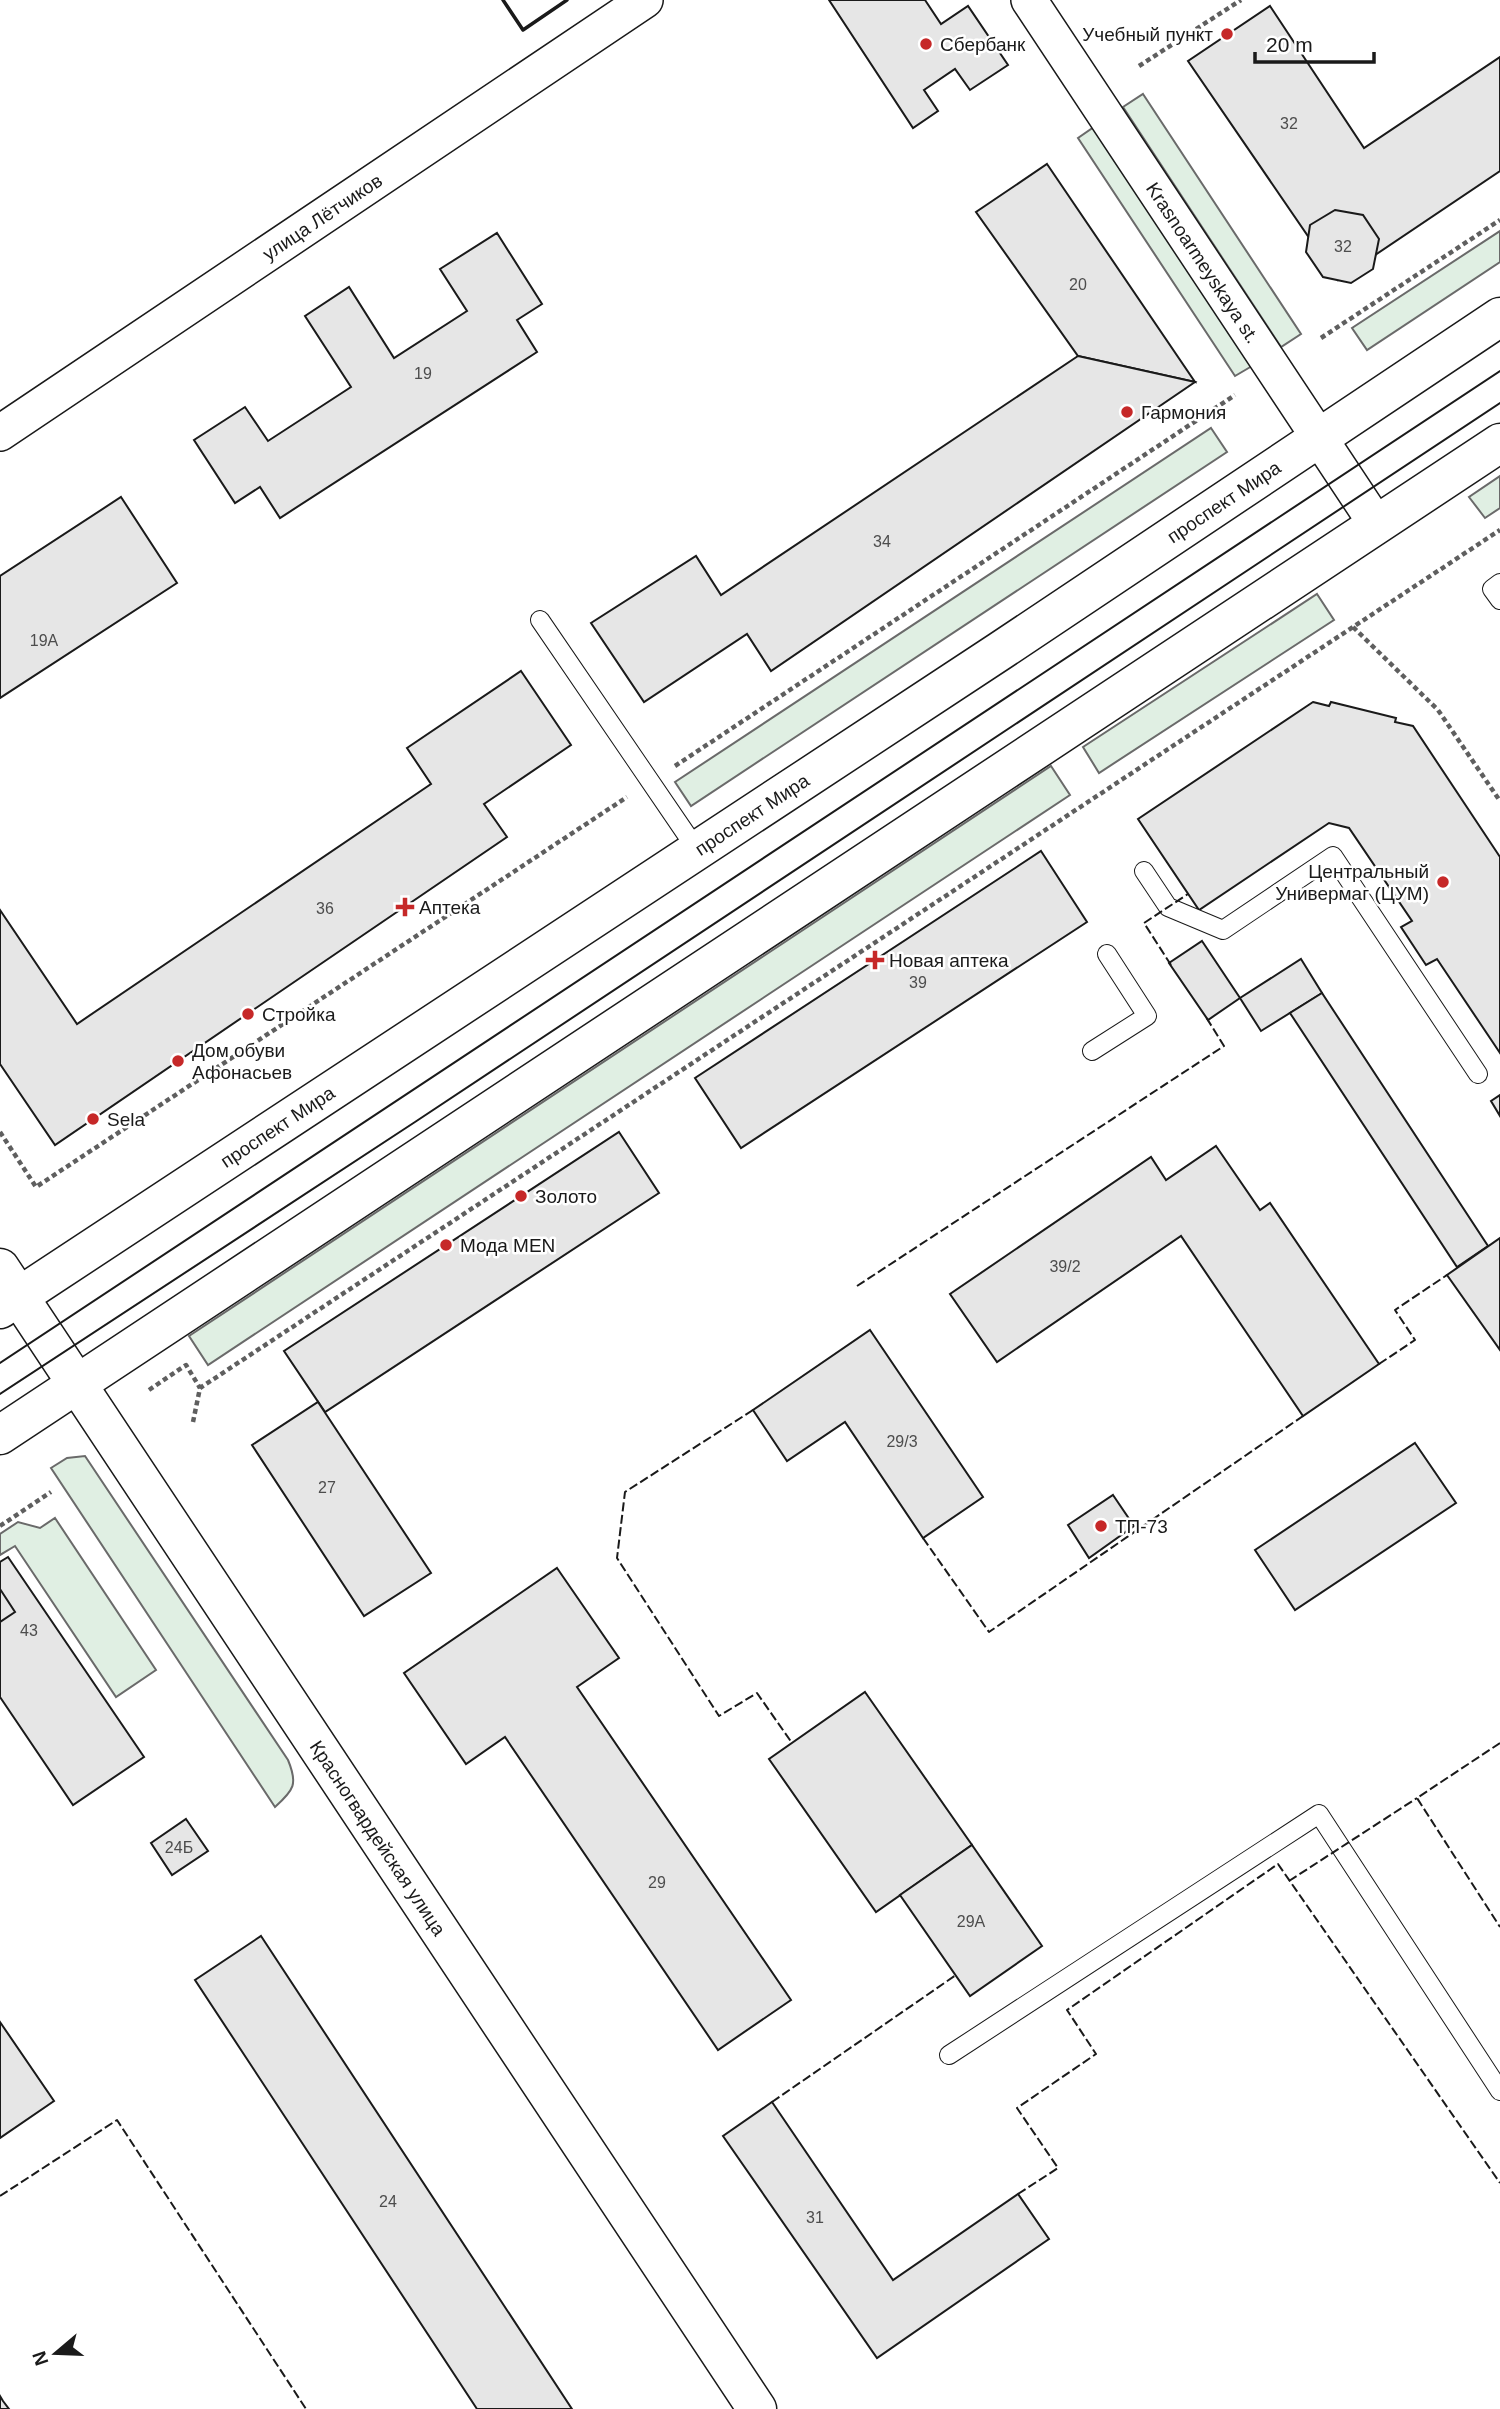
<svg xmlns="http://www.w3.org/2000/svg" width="1500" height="2409" font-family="Helvetica,sans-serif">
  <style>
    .green { fill: #e0efe3; stroke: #6a6a6a; stroke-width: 2 }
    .building { fill: #e6e6e6; stroke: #1a1a1a; stroke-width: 2 }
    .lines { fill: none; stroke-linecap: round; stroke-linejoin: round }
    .service-casing { stroke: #1a1a1a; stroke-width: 20 }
    .minor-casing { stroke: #1a1a1a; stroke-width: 38 }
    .tertiary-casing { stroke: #1a1a1a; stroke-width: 41 }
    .secondary-casing { stroke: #1a1a1a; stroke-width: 41 }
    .path { stroke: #5f5f5f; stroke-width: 4.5; stroke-dasharray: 5 3.5; stroke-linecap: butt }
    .service { stroke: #fff; stroke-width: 18 }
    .minor { stroke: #fff; stroke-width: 35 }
    .tertiary { stroke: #fff; stroke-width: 38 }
    .secondary { stroke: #fff; stroke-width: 38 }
    .tram { stroke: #1a1a1a; stroke-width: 2 }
    .fence { stroke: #1a1a1a; stroke-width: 2; stroke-dasharray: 9 3.5; stroke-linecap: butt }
    .wall { stroke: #1a1a1a; stroke-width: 3.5 }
    .poi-dot { fill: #c62828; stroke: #fff; stroke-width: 2.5 }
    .labels { text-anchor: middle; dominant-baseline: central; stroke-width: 5; stroke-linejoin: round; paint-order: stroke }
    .number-label { font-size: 16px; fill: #4d4d4d }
    .poi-label { font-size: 19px; fill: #1a1a1a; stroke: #fff; text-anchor: start }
    .street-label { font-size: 19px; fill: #1a1a1a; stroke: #fff }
  </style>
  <rect width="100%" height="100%" fill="#fff"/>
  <g class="green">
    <path d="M1143,94l158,240 -20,13 -158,-240z"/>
    <path d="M1094,127l158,239 -17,10 -157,-238z"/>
    <path d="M1500,231v31l-133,88 -15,-22z"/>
    <path d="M1211,428l16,24 -536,354 -16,-24z"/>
    <path d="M1500,476v32l-15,10 -16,-21z"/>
    <path d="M1317,594l17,26 -235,153 -16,-26z"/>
    <path d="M1051,766l19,29 -862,570 -19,-29z"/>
    <path d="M85,1456l203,304c10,24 6,30 -13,47l-224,-339 16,-10z"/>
    <path d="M55,1518l101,152 -40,27 -101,-151 -15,9v-21l18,-12 22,6z"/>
  </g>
  <g class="building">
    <path d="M829,0h96l16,24 27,-18 40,59 -38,25 -15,-21 -31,21 14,21 -25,17z"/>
    <path d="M1270,6l94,142 136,-91v114l-162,109 -150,-219z"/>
    <path d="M1047,164l148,218 -117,-26 -102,-144z"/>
    <path d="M1335,210l28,5 16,24 -6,30 -22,14 -28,-6 -17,-25 4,-27z"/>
    <path d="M497,233l45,71 -25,16 20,32 -257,166 -20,-31 -25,16 -41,-63 51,-33 23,34 83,-54 -46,-71 44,-29 45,71 73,-47 -27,-42z"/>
    <path d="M1078,356l117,26 -424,289 -24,-37 -103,68 -53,-79 105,-67 25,39z"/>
    <path d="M121,497l56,86 -177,115v-122z"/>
    <path d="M521,671l50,74 -87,59 23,33 -452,308 -55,-81v-154l77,114 354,-240 -24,-36z"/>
    <path d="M1313,702l16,4 2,-4 65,16 -1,4 18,4 87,131v196l-63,-94 -11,6 -25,-38 11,-6 -63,-93 -20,-5 -130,87 -61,-91z"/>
    <path d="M1041,851l46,71 -346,226 -46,-70z"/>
    <path d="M1202,941l38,57 -32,22 -39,-57z"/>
    <path d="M1301,959l21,34 -61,38 -21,-33z"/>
    <path d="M1322,993l166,253 -31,21 -167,-254z"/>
    <path d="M1500,1095v21l-9,-15z"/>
    <path d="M619,1132l40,61 -334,219 -41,-61z"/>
    <path d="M1216,1146l44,64 10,-7 109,161 -76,52 -122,-180 -184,126 -47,-68 201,-137 15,23z"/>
    <path d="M1500,1238v112l-53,-75z"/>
    <path d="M870,1330l113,167 -60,41 -78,-116 -58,39 -34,-51z"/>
    <path d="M318,1402l113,171 -67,43 -112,-171z"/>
    <path d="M1415,1443l41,60 -161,107 -40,-60z"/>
    <path d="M1113,1495l21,31 -45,32 -21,-33z"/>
    <path d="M8,1557l136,200 -71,48 -73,-108v-135z"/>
    <path d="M557,1568l62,90 -42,29 214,313 -73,50 -213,-313 -39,27 -62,-91z"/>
    <path d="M0,1589l15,23 -15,10z"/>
    <path d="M865,1692l107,153 -96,67 -107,-153z"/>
    <path d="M186,1819l22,32 -36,24 -21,-32z"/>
    <path d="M972,1845l70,101 -72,50 -70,-101z"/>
    <path d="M261,1936l311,473h-95l-282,-429z"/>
    <path d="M0,2022l54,79 -54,37z"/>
    <path d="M772,2102l121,178 125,-86 31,45 -172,119 -154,-222z"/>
    <path d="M0,2396l3,5 6,8h-9z"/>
  </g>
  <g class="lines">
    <defs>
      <g id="service">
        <path d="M1500,583l-8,6 8,11"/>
        <path d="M540,620l157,230"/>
        <path d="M1144,871l24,36 55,23 110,-74 145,218"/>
        <path d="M1092,1051l55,-35 -40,-62"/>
        <path d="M949,2055l370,-241 181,277"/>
      </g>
      <g id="minor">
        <path id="s1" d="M1029,0l348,525"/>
        <path id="s2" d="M0,433l645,-433"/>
      </g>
      <g id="tertiary">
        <path id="s3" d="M0,1268l757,1141"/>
      </g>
      <g id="secondary">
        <path id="s4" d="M0,1309l1000,-658 500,-334"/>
        <path d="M0,1435l1500,-992"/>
      </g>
    </defs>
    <use href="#service" class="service-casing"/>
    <use href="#minor" class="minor-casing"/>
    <use href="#tertiary" class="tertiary-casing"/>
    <use href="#secondary" class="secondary-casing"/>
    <g class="path">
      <path d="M1139,66l102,-66"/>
      <path d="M1321,338l179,-118"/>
      <path d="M1353,627l85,83 62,91"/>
      <path d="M675,766l560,-371"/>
      <path d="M0,1132l36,55 591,-390"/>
      <path d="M149,1390l37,-25 14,23"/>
      <path d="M193,1422l7,-34 1300,-858"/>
      <path d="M0,1526l51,-34"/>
    </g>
    <use href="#service" class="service"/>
    <use href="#minor" class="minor"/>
    <use href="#tertiary" class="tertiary"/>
    <use href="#secondary" class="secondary"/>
    <g class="tram">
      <path d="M0,1363l1500,-992"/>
      <path d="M0,1394l415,-272 1085,-719"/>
    </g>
    <g class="fence">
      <path d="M1171,965l-27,-42 44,-29"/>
      <path d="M857,1286l367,-240 -18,-29"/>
      <path d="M1379,1364l36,-24 -20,-30 52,-35"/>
      <path d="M753,1410l-128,82 -8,66 102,158 38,-23 35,50"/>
      <path d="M923,1538l66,94 314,-216"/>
      <path d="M1500,1743l-83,55 83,129"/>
      <path d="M1289,1881l128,-83"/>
      <path d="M772,2102l184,-127"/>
      <path d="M1018,2194l40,-26 -41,-60 79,-54 -29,-44 211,-146 222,319"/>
      <path d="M0,2196l117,-76 189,289"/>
    </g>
    <path class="wall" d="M503,0l20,30 44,-30"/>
  </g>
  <g class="poi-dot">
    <circle cx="1227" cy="34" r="7"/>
    <circle cx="926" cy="44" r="7"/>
    <circle cx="1127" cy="412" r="7"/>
    <circle cx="1443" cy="882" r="7"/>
    <path d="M401.5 896.5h7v7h7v7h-7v7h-7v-7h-7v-7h7z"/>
    <path d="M871.5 949.5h7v7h7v7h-7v7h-7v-7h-7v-7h7z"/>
    <circle cx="248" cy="1014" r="7"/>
    <circle cx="178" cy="1061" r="7"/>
    <circle cx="93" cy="1119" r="7"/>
    <circle cx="521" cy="1196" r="7"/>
    <circle cx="446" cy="1245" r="7"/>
    <circle cx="1101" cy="1526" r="7"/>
  </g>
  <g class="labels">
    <g class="number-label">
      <text x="1289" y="123">32</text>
      <text x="1343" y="246">32</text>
      <text x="1078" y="284">20</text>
      <text x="423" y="373">19</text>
      <text x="882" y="541">34</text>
      <text x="44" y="640">19А</text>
      <text x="325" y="908">36</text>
      <text x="918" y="982">39</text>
      <text x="1065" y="1266">39/2</text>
      <text x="902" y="1441">29/3</text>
      <text x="327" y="1487">27</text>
      <text x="29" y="1630">43</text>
      <text x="179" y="1847">24Б</text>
      <text x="657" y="1882">29</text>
      <text x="971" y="1921">29А</text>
      <text x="388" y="2201">24</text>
      <text x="815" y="2217">31</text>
    </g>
    <g class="poi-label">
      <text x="1213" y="34" text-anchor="end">Учебный пункт</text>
      <text x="940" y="44">Сбербанк</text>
      <text x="1141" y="412">Гармония</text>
      <text x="1429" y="871" text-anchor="end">Центральный<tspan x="1429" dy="22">Универмаг (ЦУМ)</tspan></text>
      <text x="419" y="907">Аптека</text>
      <text x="889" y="960">Новая аптека</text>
      <text x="262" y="1014">Стройка</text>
      <text x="192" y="1050">Дом обуви<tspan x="192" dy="22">Афонасьев</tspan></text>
      <text x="107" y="1119">Sela</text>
      <text x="535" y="1196">Золото</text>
      <text x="460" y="1245">Мода MEN</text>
      <text x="1115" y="1526">ТП-73</text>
    </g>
    <g class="street-label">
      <text stroke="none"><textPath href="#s2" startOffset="388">улица Лётчиков</textPath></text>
      <text stroke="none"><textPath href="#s1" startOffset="315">Krasnoarmeyskaya st.</textPath></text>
      <text stroke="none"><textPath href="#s4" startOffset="1466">проспект Мира</textPath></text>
      <text stroke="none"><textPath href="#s4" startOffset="900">проспект Мира</textPath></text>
      <text stroke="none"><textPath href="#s4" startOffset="332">проспект Мира</textPath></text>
      <text stroke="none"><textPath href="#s3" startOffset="684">Красногвардейская улица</textPath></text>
    </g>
  </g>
  <g transform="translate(56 2353) rotate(251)" stroke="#ffffff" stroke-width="5" paint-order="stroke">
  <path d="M0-5L12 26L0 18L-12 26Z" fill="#1a1a1a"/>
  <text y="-10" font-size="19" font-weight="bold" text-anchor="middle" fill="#1a1a1a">N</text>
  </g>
  <path d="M1255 52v10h119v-10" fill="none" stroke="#1a1a1a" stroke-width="3.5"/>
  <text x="1266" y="52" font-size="21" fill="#1a1a1a" stroke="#ffffff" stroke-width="5" paint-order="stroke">20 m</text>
</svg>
